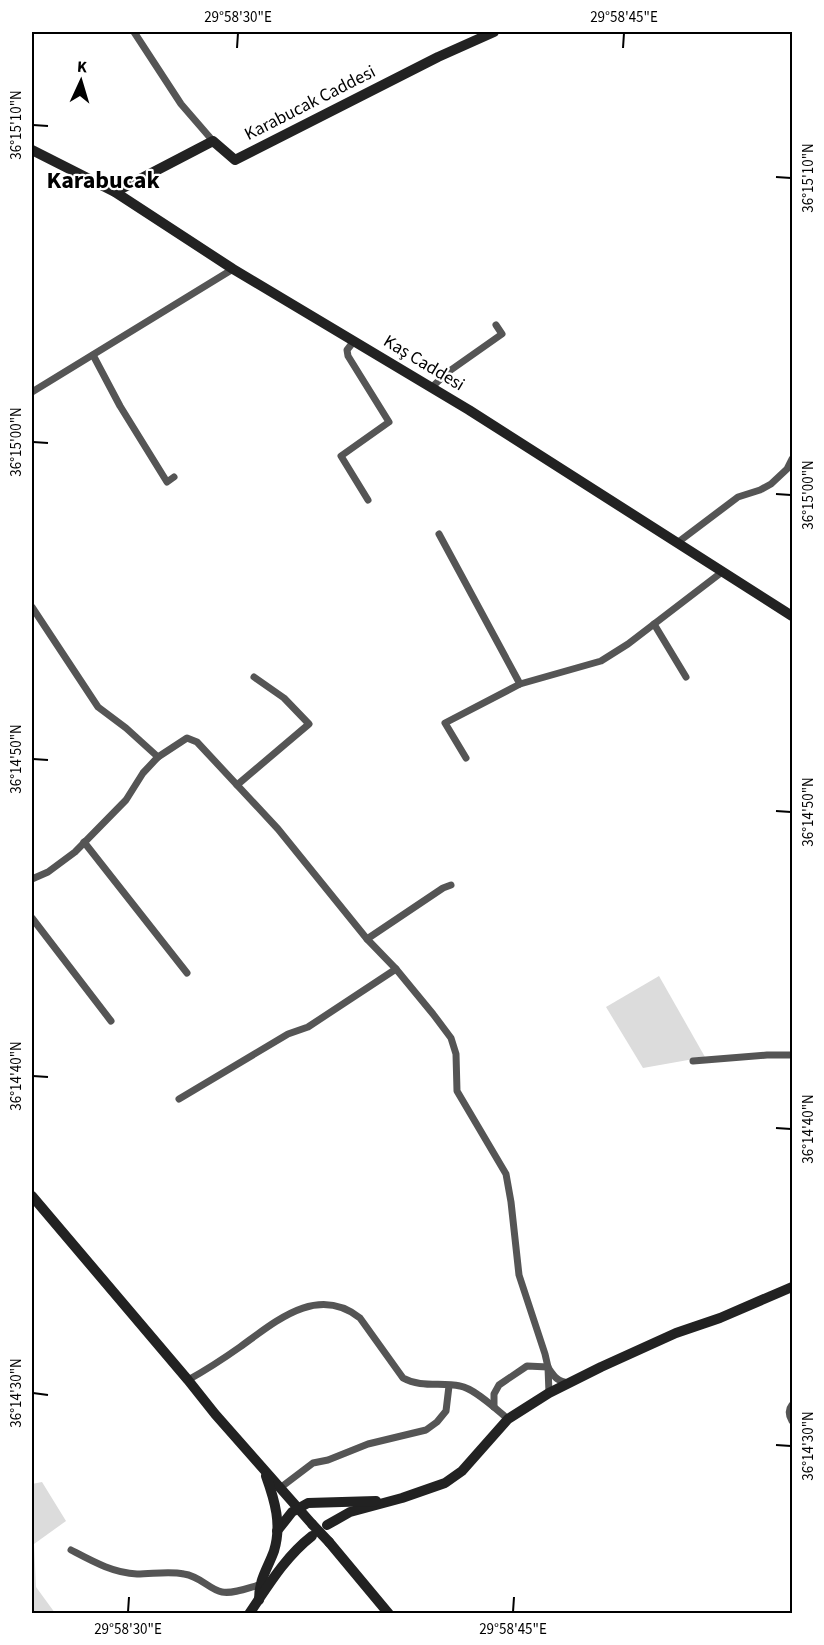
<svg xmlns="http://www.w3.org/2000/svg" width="824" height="1645" font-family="'Source Sans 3',sans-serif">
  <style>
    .green { fill: #dcdcdc }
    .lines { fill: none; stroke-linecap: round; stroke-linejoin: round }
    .street { stroke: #555; stroke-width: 7 }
    .secondary { stroke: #222; stroke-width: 10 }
    .secondary-bridge { stroke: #222; stroke-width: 10 }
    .ticks { fill: none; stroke: #000; stroke-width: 2 }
    .labels { text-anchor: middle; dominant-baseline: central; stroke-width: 4.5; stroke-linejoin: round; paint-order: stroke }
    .street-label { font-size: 18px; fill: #000; stroke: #fff }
    .district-label { font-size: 24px; font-weight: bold; fill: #000; stroke: #fff }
    .neatline { fill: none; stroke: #000; stroke-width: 2 }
    .ticks-label { font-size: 15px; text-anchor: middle; fill: #000 }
  </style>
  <rect width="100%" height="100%" fill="#fff"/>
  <g class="green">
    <path d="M659,976l46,81 -62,11 -37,-61z"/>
    <path d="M42,1482l24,39 -32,23 2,43 19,26h-23v-129z"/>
  </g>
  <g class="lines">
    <g class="street">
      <path d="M134,32l47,72 32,37"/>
      <path d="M354,341l-7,9 1,6 41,66 -48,34 27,44"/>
      <path d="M93,355l27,51 47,76 7,-5"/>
      <path d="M432,387l16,-15 54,-38 -6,-9"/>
      <path d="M32,392l201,-123"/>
      <path d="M439,534l81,150"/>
      <path d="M677,543l61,-46 22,-7 11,-6 16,-15 5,-10"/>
      <path d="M32,607l66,100 28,21 32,29 29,-19 10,4 81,87 89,110 29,30 37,45 18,24 5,16 1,37 49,83 5,28 8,73 26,79 3,13 1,26"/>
      <path d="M654,624l32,53"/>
      <path d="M466,758l-21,-35 75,-39 81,-23 27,-17 94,-72"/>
      <path d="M237,785l72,-61 -25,-26 -30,-21"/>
      <path d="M84,842l103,131"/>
      <path d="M32,879l16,-7 27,-20 51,-52 17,-27 15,-16"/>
      <path d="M32,918l79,103"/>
      <path d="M367,939l76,-51 8,-3"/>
      <path d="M693,1061l74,-6h25"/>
      <path d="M179,1099l109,-65 20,-7 88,-58"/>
      <path d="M549,1369c6,9 9,12 19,14"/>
      <path d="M188,1380c18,-10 35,-21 52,-33 35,-25 77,-63 120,-29l43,60c18,10 38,4 57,8 14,2 37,24 48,33"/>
      <path d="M792,1405c-4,5 -3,11 0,16"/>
      <path d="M494,1407v-13l5,-9 28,-19 21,1"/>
      <path d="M280,1488l33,-25 15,-3 40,-16 58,-14 11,-8 9,-11 3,-25"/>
      <path d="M71,1550c21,11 42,23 66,24 16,0 32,-3 47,0 16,2 26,16 38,18 11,2 26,-4 37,-7"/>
    </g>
    <g class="secondary">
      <path d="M32,150l83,42 118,77 236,141 323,206"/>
      <path d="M115,192l98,-51 22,19 203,-103 56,-25"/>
      <path d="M32,1196l156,184 27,34 97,110"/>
      <path d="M327,1525l23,-13 52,-14 43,-15 17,-12 46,-52 41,-26 52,-26 75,-34 44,-15 72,-31"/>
      <path d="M277,1531l15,-19 16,-9 68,-2"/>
      <path d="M329,1542l60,72"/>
      <path d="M259,1600c0,-21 8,-30 15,-49 8,-26 1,-50 -8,-75"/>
      <path d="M249,1614c19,-28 36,-57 63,-78"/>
    </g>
    <path class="secondary-bridge" d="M312,1524l17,18"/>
  </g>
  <path class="ticks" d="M237,48l1,-15M623,48l1,-15M33,125l15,1M776,177l15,1M33,442l15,1M776,494l15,1M33,759l15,1M776,811l15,1M33,1076l15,1M776,1128l15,1M33,1393l15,2M776,1445l15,1M128,1612l1,-15M513,1612l1,-15"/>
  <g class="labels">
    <g class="street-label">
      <text transform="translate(310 103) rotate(-27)">Karabucak Caddesi</text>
      <text transform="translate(424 363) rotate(31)">Kaş Caddesi</text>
    </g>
    <g class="district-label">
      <text x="103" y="180">Karabucak</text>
    </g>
  </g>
  <rect width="824" height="1645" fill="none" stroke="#ffffff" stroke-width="66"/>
  <g transform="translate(81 81) rotate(4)" stroke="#ffffff" stroke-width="4.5" paint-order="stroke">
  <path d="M0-4.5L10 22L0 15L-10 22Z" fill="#000000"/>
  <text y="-9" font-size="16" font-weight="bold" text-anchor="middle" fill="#000000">K</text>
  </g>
  <rect x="33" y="33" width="758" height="1579" class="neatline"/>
  <g class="ticks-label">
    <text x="238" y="22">29°58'30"E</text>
    <text x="624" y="22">29°58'45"E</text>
    <text transform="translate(16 125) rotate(-90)" y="5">36°15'10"N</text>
    <text transform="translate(808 178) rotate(-90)" y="5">36°15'10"N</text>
    <text transform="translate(16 442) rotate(-90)" y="5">36°15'00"N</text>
    <text transform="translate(808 495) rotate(-90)" y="5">36°15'00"N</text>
    <text transform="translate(16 759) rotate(-90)" y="5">36°14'50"N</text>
    <text transform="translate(808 812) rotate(-90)" y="5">36°14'50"N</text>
    <text transform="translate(16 1076) rotate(-90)" y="5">36°14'40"N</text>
    <text transform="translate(808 1129) rotate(-90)" y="5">36°14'40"N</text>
    <text transform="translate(16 1393) rotate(-90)" y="5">36°14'30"N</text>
    <text transform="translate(808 1446) rotate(-90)" y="5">36°14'30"N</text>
    <text x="128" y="1634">29°58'30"E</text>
    <text x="513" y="1634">29°58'45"E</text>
  </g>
</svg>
